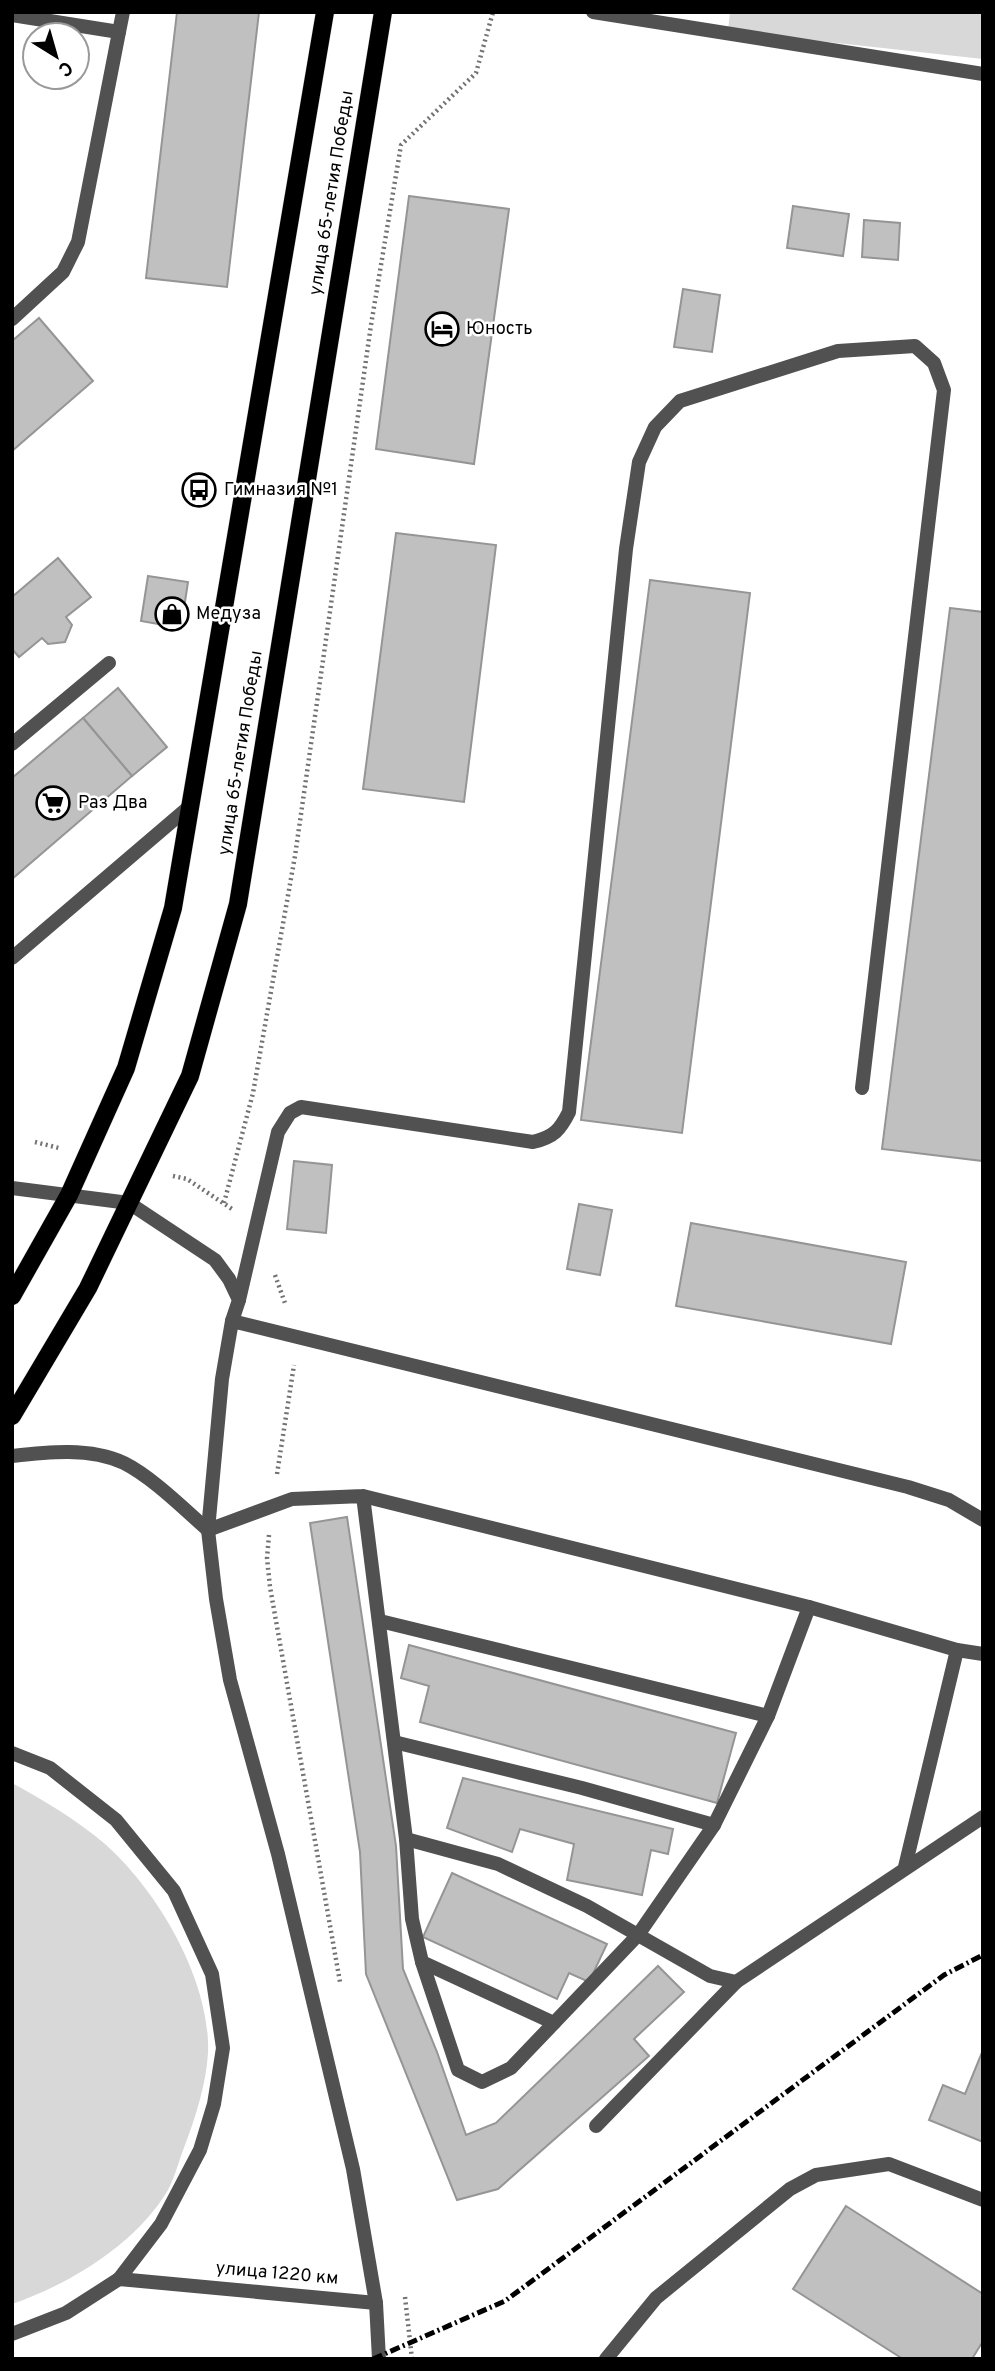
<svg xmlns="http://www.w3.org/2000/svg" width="995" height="2371" font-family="Overpass,sans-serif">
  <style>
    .green { fill: #d8d8d8 }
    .building { fill: #c0c0c0; stroke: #959595; stroke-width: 2 }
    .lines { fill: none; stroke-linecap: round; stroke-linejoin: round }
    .primary-casing { stroke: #dbdbdb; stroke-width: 19 }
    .path { stroke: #737373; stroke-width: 4.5; stroke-dasharray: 2 3.5; stroke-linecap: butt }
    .service { stroke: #515151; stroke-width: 14 }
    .minor { stroke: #515151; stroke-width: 14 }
    .tertiary { stroke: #515151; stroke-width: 14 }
    .primary { stroke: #000; stroke-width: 18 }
    .rail { stroke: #000; stroke-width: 5; stroke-dasharray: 10 3.5 2 3.5; stroke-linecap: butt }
    .labels { text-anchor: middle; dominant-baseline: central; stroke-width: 5; stroke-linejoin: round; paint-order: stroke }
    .street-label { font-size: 18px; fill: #000; stroke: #fff }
    .poi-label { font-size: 18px; fill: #000; stroke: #fff; text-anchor: start }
  </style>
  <rect width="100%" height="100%" fill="#fff"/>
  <g class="green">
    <path d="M730,12h253v47l-255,-28z"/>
    <path d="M12,1783c33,18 65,37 93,61 53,47 106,137 103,209 -2,31 -12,63 -23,92 -6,15 -10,32 -17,45 -32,54 -98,94 -156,114z"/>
  </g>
  <g class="building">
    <path d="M177,12h82l-32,275 -81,-9z"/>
    <path d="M409,196l100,13 -35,255 -98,-15z"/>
    <path d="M793,206l56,8 -6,42 -56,-8z"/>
    <path d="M864,220l36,3 -2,37 -36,-3z"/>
    <path d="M683,289l37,6 -8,57 -38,-5z"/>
    <path d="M39,318l54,63 -81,70v-110z"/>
    <path d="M396,533l100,12 -32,257 -101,-13z"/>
    <path d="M58,558l33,39 -25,20 6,8 -7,17 -17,2 -6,-6 -23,19 -7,-8v-52z"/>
    <path d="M148,576l40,6 -7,46 -40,-7z"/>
    <path d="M650,580l100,13 -68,540 -101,-13z"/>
    <path d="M950,608l33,4v549l-101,-12z"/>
    <path d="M118,688l49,59 -35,29 -49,-58z"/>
    <path d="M83,718l49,58 -120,103v-101z"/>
    <path d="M294,1161l38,4 -6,68 -39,-4z"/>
    <path d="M579,1204l33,6 -12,65 -33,-6z"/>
    <path d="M691,1223l215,39 -15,82 -215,-38z"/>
    <path d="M347,1517l49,329 7,123 34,83 29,83 30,-12 162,-157 26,26 -50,47 15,17 -151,133 -41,11 -91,-226 -6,-122 -50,-329z"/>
    <path d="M409,1645l327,88 -19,70 -297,-81 9,-36 -28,-8z"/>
    <path d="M463,1778l210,51 -5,25 -17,-4 -9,45 -75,-15 7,-36 -54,-15 -8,23 -65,-24z"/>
    <path d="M452,1873l155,71 -18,38 -20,-9 -12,26 -134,-62z"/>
    <path d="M983,2050v92l-54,-22 14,-35 22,9z"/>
    <path d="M846,2206l137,88v47l-11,18h-69l-110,-70z"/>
  </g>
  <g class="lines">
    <defs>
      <g id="primary">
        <path d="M12,1296l57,-101 57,-127 47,-160 152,-896"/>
        <path d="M12,1416l76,-128 102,-212 48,-172 145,-892"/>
      </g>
    </defs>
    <use href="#primary" class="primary-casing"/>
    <g class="path">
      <path d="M35,1142l24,6"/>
      <path d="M173,1176l14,3 45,30"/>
      <path d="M224,1203l29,-110 42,-237 76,-531 30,-180 75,-72 17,-61"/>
      <path d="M275,1275l11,31"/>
      <path d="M277,1474l17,-109"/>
      <path d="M269,1535l-2,23 3,29 70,395"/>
      <path d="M405,2297l7,62"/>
    </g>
    <g class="service">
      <path d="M593,12l390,62"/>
      <path d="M12,15l107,17 -41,210 -15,30 -51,47"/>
      <path d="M119,32l4,-20"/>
      <path d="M12,744l97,-81"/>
      <path d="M239,1300l39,-168 12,-19 11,-6 232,35c21,-5 27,-12 36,-30l57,-563 13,-87 16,-35 25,-26 158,-50 77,-5 19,17 10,27 -82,698"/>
      <path d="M208,1530l84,-31 71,-3 446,111 -41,109 -54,109 -76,110 -84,88 -132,-61 -10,-43 -6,-80 -43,-343"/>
      <path d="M809,1607l148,43 26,4"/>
      <path d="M380,1621l388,95"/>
      <path d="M394,1742l188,46 132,37"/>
      <path d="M406,1839l92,25 89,42 123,70 26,6 247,-165"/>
      <path d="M905,1867l52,-217"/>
      <path d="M422,1962l36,108 24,12 29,-14 43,-45"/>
      <path d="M596,2126l140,-144"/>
      <path d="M606,2359l50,-61 134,-109 26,-14 73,-11 94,36"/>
    </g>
    <g class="minor">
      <path d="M12,958l178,-152"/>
      <path d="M119,2279l257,24 3,56"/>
      <path d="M376,2303l-23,-134 -75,-315 -48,-174 -14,-81 -8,-69 14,-151 10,-58 676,166 41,13 34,20"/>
    </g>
    <g class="tertiary">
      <path d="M12,1188l117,15 86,57 14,19 10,21 -7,21"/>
      <path d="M12,1456c35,-4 78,-9 112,7 28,14 60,46 84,67"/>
      <path d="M12,1753l38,15 66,52 58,71 38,83 11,74 -9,56 -14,46 -39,74 -42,55 -53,34 -54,21"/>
    </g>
    <use href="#primary" class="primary"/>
    <path class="rail" d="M373,2359l132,-58 439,-326 39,-20"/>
  </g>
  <defs>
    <symbol id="hotel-ring" viewBox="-11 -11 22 22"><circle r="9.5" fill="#fff" stroke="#000" stroke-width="1.5"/><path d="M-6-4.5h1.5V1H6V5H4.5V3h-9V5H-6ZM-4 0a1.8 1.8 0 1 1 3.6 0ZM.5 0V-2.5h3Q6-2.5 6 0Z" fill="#000"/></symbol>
    <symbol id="bus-ring" viewBox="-11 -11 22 22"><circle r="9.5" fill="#fff" stroke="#000" stroke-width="1.5"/><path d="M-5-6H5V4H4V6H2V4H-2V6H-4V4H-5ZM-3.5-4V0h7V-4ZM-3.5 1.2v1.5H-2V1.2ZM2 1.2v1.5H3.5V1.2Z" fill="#000"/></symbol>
    <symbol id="shop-ring" viewBox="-11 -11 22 22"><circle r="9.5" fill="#fff" stroke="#000" stroke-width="1.5"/><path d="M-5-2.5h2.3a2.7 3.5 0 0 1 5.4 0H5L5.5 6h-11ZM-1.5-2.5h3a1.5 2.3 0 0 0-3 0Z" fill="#000"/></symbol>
    <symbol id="supermarket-ring" viewBox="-11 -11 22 22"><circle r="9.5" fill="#fff" stroke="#000" stroke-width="1.5"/><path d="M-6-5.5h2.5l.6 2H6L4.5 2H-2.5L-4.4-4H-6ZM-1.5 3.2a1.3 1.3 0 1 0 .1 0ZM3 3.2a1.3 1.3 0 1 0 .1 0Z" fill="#000"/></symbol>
  </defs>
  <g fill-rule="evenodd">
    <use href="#hotel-ring" x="423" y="310" width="38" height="38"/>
    <use href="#bus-ring" x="180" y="471" width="38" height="38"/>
    <use href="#shop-ring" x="153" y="595" width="38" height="38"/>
    <use href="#supermarket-ring" x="34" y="784" width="38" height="38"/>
  </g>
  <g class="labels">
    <g class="street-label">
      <text transform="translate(332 193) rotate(-81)">улица 65-летия Победы</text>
      <text transform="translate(241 753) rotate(-81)">улица 65-летия Победы</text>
      <text transform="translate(277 2274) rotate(5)">улица 1220 км</text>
    </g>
    <g class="poi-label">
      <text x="466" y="329">Юность</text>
      <text x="224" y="490">Гимназия №1</text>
      <text x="196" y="614">Медуза</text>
      <text x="78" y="803">Раз Два</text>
    </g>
  </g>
  <rect width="995" height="2371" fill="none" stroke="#000000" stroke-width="28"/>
  <g transform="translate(56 56) rotate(143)"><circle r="33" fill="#ffffff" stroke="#999999" stroke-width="2"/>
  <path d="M0-5L12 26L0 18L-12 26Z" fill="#000000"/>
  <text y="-10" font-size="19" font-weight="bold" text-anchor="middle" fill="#000000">С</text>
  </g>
</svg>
